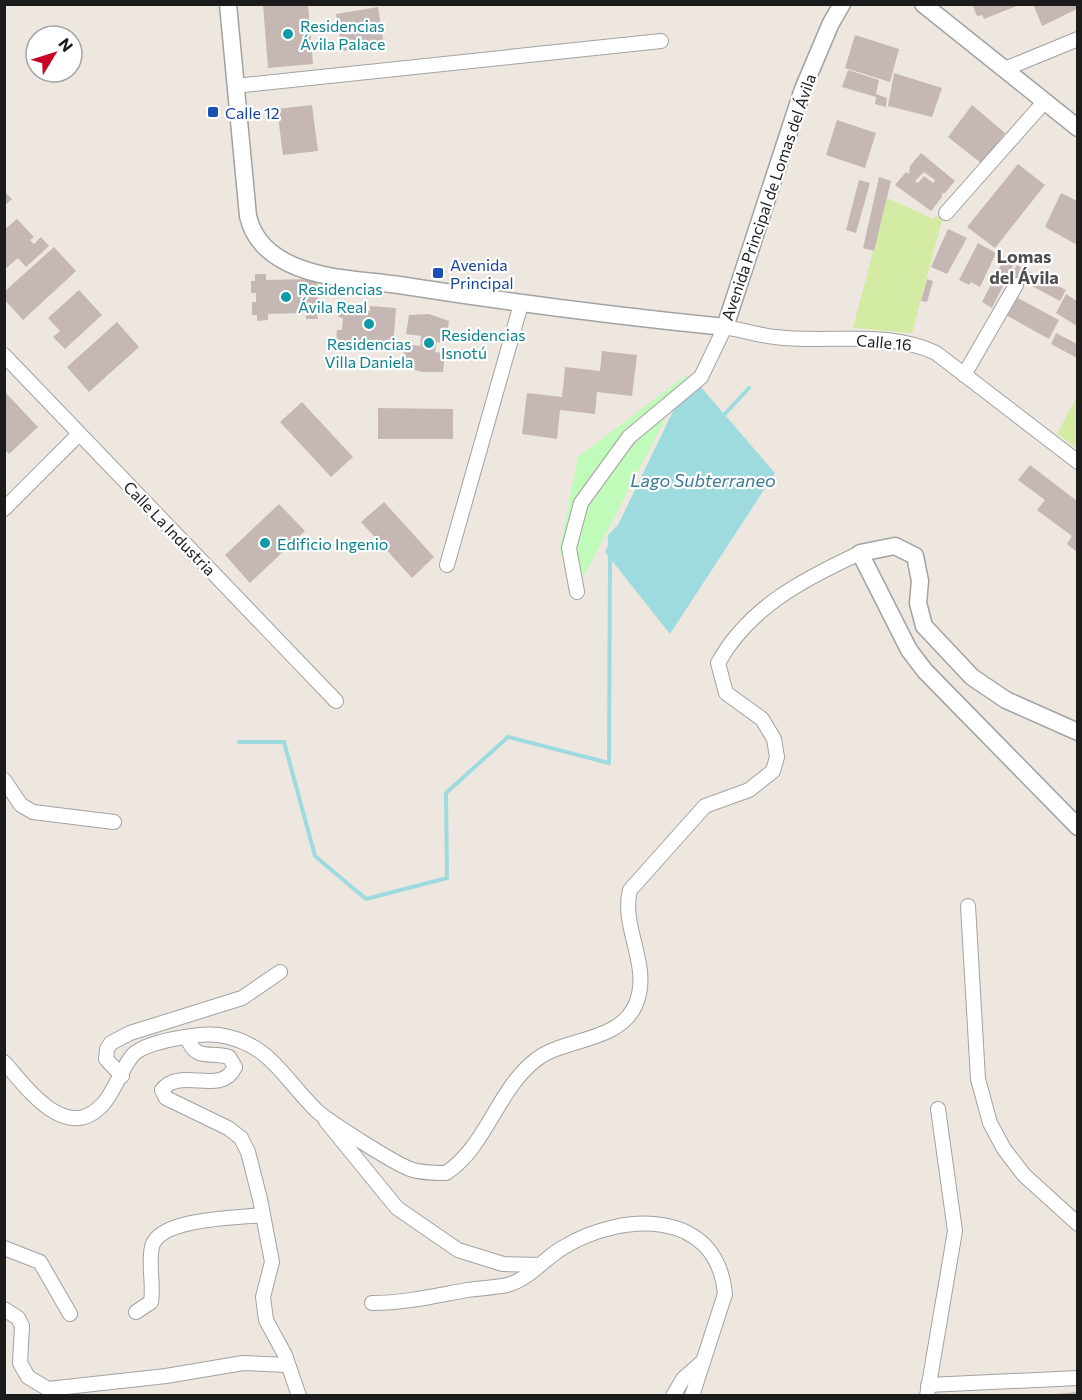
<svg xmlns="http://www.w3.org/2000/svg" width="1082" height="1400" font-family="Commissioner,sans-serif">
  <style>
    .grass { fill: #d3eba3 }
    .park { fill: #c0fbb9 }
    .water { fill: #9edbde }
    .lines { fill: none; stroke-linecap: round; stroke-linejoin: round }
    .stream { stroke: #9edbde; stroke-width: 4 }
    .building { fill: #c5b8b4; fill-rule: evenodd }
    .minor-casing { stroke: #a2a2a2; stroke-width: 16 }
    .tertiary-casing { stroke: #a2a2a2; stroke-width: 19 }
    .minor { stroke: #fff; stroke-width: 14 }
    .tertiary { stroke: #fff; stroke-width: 16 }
    .culture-dot { fill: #0f9aa8; stroke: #fff; stroke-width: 2 }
    .transit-dot { fill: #1a4fb4; stroke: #fff; stroke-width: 2 }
    .labels { text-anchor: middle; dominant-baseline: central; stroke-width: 4.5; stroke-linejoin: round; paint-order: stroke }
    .culture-label { font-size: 16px; fill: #0d838f; stroke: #fff; text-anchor: start }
    .transit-label { font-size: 16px; fill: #164399; stroke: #fff; text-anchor: start }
    .street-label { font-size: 16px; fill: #1b1b1b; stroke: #fff }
    .neighbourhood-label { font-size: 18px; font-weight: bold; fill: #4e4e4e; stroke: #fff }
    .water-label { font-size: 18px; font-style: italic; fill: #3d7a96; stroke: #fff }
  </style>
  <rect width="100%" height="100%" fill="#eee7e0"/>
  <g class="grass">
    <path d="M887,198l46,21 4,-3 5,4 -30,113 -59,-5z"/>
    <path d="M1077,396v52l-20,-14z"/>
  </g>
  <path class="park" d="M688,374l-104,202 -25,-23 19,-96z"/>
  <path class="water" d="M700,386l75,87 -105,161 -65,-82 71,-147z"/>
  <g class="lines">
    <g class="stream">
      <path d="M721,418l28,-30"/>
      <path d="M610,545v-9l8,-8"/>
      <path d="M239,742h45l31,114 51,43 81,-21 -1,-85 62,-56 101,26 1,-208"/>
    </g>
  </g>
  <g class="building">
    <path d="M263,4h45l5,60 -45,4z"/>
    <path d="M972,4h47v1l-35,14 -2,-4 -5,1z"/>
    <path d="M1033,4h44v5l-35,17z"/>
    <path d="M378,7l6,38 -42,6 -6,-37z"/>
    <path d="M855,35l44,14 -9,33 -45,-14z"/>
    <path d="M848,70l31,10 -3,14 11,4 -1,9 -11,-3 1,-7 -34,-10z"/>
    <path d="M894,73l48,15 -10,29 -44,-11z"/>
    <path d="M312,105l6,46 -35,4 -6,-46z"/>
    <path d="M972,105l33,28 -23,31 -34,-27z"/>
    <path d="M837,120l39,13 -11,35 -39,-13z"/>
    <path d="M921,153l34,28 -11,13 -2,-2v5l-11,14 -36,-26 11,-13 3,2 1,-8zM924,172l11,8 -2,3 -9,-7 -6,7 -3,-2z"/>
    <path d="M1018,164l27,21 -50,63 -28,-21z"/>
    <path d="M879,177l12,4 -17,70 -11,-3z"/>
    <path d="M859,180l11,3 -14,50 -10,-3z"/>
    <path d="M4,191l8,8 -8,7z"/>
    <path d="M1061,193l16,8v44l-32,-18z"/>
    <path d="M17,219l17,18 -4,3 4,4 7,-7 8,9 -23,21 -8,-9 -14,12v-40z"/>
    <path d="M948,229l19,9 -20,36 -16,-7z"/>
    <path d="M978,243l18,10 -16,34 -9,-5 -2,3 -10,-5z"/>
    <path d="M54,247l22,24 -53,49 -19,-21v-7z"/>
    <path d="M1004,259l10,5 -22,44 -10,-6z"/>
    <path d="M1017,265l49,25 -6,11 -49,-26z"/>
    <path d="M255,274h11v6l49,-1 5,12h-3l3,21h-3l1,7h-12v-6l-38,1v6l-11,1v-6h-5v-13h4v-9h-5v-12h4z"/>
    <path d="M927,279l6,2 -6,21 -6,-1z"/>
    <path d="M79,290l23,25 -37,34 -12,-12 7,-6 -12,-13z"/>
    <path d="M1066,294l11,7v25l-21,-13z"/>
    <path d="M1014,296l45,24 -10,19 -45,-25z"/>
    <path d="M339,303l19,2v5l12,1v-5l26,2 -3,40 -26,-2 1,-5 -13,-1v5l-19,-2 1,-13h5l1,-12 -5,-1z"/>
    <path d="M429,314l20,7 -3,22 -9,-1 -2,10 10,1 -2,19h-21l-20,-6 3,-22 15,2 1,-10 -15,-2 3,-19z"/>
    <path d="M117,322l22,25 -50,45 -22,-25z"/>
    <path d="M1056,333l21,11v14l-26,-14z"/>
    <path d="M602,351l35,4 -5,41 -35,-4 -2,22 -35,-4 -3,29 -35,-5 5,-41 35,4 3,-30 35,4z"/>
    <path d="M4,391l34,36 -29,27 -5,-5z"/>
    <path d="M302,402l51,55 -22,20 -51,-55z"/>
    <path d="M378,408l75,1v30h-75z"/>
    <path d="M1030,465l47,36v51l-10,-8 5,-8 -35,-26 8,-10 -27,-20z"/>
    <path d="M384,502l50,55 -22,21 -51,-56z"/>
    <path d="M279,504l26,27 -55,52 -25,-28z"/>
    <path d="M1077,1392v3h-22v-1z"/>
  </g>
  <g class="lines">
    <defs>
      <g id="minor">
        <path d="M1005,69l73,-30"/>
        <path d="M235,86l426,-45"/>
        <path d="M946,213l99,-112"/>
        <path d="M4,355l332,346"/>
        <path d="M964,375l52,-90"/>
        <path d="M4,509l75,-75"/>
        <path d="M447,565l74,-261"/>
        <path d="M577,592l-8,-44 12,-45 48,-66 72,-60 24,-50c17,3 33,8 50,10 54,7 111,-8 161,16l142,109"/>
        <path d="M4,780l17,25 12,7 81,10"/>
        <path d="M968,906l10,173 12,44 14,26 20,26 54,49"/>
        <path d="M187,1038c10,24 22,13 42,19l6,10c-14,30 -54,-1 -73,23l4,8 62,30 13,10 7,14 12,47 12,63 -9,35 3,23 19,35 14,41"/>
        <path d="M4,1062c24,27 63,83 100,41 12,-15 17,-33 28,-47 12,-15 68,-23 87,-21 51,8 64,43 98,76 12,11 77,52 93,58 11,4 24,4 36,4 41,-27 51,-84 91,-114 28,-21 81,-17 98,-53 18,-39 -15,-78 -5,-116l75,-84 44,-16 24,-19 4,-14 -3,-18 -12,-20 -36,-26 -8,-30c31,-56 86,-84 142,-110"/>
        <path d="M122,1076l-16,-17 1,-10 4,-6 19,-10 112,-35 38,-26"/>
        <path d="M326,1121l71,87 61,42 45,14 37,1"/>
        <path d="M4,1248l36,14 30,52"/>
        <path d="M372,1303c33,0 62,-7 95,-13 13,-2 27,-2 40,-5 23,-6 37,-27 57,-38 58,-35 153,-39 161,47l-33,102"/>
        <path d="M4,1309l14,9 4,8 -2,37 8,14 20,12 118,-13 77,-13 44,2"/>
        <path d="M136,1312l15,-10c3,-18 -3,-37 1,-55 6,-29 85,-29 111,-32"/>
        <path d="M928,1385l150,-7"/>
        <path d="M673,1396l10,-17 18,-16"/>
        <path d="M927,1396l28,-165 -17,-122"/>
      </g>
      <g id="tertiary">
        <path d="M228,4l20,212c4,18 15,32 31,42 35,22 81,21 120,27 108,17 217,31 326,42l78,-238 28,-66 11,-19"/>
        <path d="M923,4l155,124"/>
        <path d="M1078,732l-72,-32 -34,-23 -48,-51 -6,-23 2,-22 -5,-25 -20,-10 -35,7 49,97 16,21 153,156"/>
      </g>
    </defs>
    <use href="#minor" class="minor-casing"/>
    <use href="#tertiary" class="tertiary-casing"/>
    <use href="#minor" class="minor"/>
    <use href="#tertiary" class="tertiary"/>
  </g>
  <g class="culture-dot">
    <circle cx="288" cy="34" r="6"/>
    <circle cx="286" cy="297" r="6"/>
    <circle cx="369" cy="324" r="6"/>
    <circle cx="429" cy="343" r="6"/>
    <circle cx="265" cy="543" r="6"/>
  </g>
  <g class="transit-dot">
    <rect x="207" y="106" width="12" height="12" rx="3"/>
    <rect x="432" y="267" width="12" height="12" rx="3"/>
  </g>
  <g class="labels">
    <g class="culture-label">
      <text x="300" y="25">Residencias<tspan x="300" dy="18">Ávila Palace</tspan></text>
      <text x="298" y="288">Residencias<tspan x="298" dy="18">Ávila Real</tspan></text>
      <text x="441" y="334">Residencias<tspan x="441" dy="18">Isnotú</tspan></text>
      <text x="369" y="343" text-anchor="middle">Residencias<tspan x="369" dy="18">Villa Daniela</tspan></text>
      <text x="277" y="543">Edificio Ingenio</text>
    </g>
    <g class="transit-label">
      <text x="225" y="112">Calle 12</text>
      <text x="450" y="264">Avenida<tspan x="450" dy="18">Principal</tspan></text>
    </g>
    <g class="street-label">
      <text transform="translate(768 197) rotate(-71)">Avenida Principal de Lomas del Ávila</text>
      <text transform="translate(884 342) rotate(5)">Calle 16</text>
      <text transform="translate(170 528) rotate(46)">Calle La Industria</text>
    </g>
    <g class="neighbourhood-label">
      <text x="1024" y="256">Lomas<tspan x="1024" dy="21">del Ávila</tspan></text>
    </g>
    <g class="water-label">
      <text x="703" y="480">Lago Subterraneo</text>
    </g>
  </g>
  <rect width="1082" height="1400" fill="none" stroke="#1b1b1b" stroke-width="12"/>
  <g transform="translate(54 54) rotate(52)"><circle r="28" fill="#ffffff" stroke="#a4a4a4" stroke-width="1.5"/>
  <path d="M0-4.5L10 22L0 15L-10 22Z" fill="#c70024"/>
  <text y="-9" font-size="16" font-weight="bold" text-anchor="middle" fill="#1b1b1b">N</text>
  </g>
</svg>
